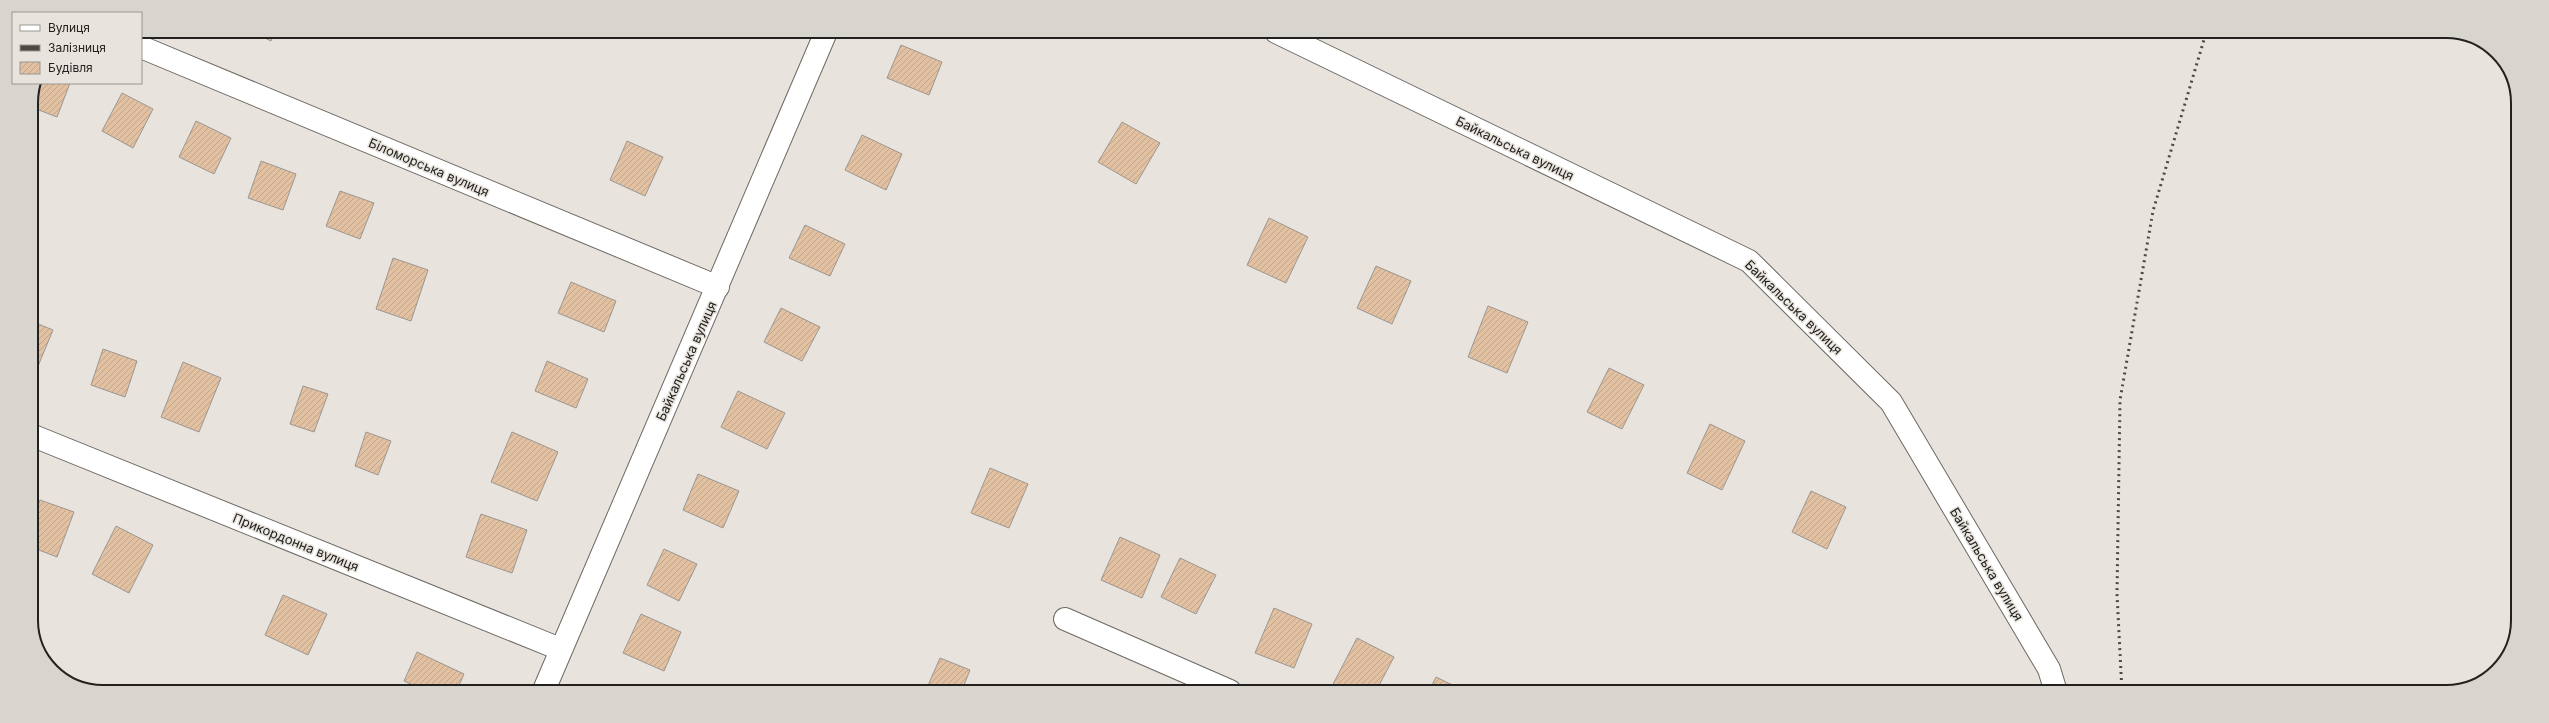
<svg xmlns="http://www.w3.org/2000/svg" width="2549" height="723" font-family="Inter,sans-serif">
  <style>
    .building { fill: url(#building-hatch); stroke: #9c9691 }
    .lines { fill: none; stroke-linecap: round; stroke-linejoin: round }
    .minor-casing { stroke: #6d6963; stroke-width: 24 }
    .minor { stroke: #fff; stroke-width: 22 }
    .rail { stroke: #4c4a47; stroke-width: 3; stroke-dasharray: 2 4; stroke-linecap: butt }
    .labels { text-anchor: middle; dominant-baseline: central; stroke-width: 3; stroke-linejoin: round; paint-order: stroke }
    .street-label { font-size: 13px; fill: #23211f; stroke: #e8e4dd }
    .rim { fill: none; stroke: #23211f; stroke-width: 2 }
  </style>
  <defs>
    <pattern id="building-hatch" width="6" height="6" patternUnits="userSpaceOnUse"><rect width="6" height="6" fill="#e2c1a2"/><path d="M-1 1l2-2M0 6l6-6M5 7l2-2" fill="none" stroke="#c2a68b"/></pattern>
  </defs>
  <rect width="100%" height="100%" fill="#e8e4dd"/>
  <g class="building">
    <path d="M251,31h24l-4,10z"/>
    <path d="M901,45l41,17 -13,33 -42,-17z"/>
    <path d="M35,83h35l-13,34 -26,-10z"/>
    <path d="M122,93l31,16 -20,39 -31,-17z"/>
    <path d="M196,121l35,17 -17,36 -35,-17z"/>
    <path d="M1122,122l38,21 -24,41 -38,-22z"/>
    <path d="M862,135l40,19 -16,36 -41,-20z"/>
    <path d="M627,141l36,16 -18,39 -35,-16z"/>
    <path d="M261,161l35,13 -13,36 -35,-12z"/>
    <path d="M340,191l34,12 -14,36 -34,-13z"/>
    <path d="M1269,218l39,19 -22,46 -39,-18z"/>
    <path d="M805,225l40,19 -15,32 -41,-18z"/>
    <path d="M393,258l35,12 -17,51 -35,-12z"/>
    <path d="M1376,266l35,15 -19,43 -35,-16z"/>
    <path d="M571,282l45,19 -12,31 -46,-19z"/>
    <path d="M1488,306l40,16 -21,51 -39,-16z"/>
    <path d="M781,308l39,19 -18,34 -38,-19z"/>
    <path d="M31,321l22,9 -17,41 -5,-2z"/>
    <path d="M103,349l34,12 -12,36 -34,-12z"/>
    <path d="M547,361l41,18 -12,29 -41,-17z"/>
    <path d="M183,362l38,16 -22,54 -38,-15z"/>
    <path d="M1609,368l35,17 -22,44 -35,-17z"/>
    <path d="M303,386l25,8 -14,38 -24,-8z"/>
    <path d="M738,391l47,22 -18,36 -46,-22z"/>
    <path d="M1710,424l35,17 -23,49 -35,-17z"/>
    <path d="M366,432l25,9 -13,34 -23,-9z"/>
    <path d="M512,432l46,20 -21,49 -46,-19z"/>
    <path d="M990,468l38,16 -19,44 -38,-15z"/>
    <path d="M698,474l41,17 -16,37 -40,-18z"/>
    <path d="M1811,491l35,16 -19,42 -35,-17z"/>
    <path d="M40,500l34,12 -17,45 -26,-10v-24z"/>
    <path d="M481,514l46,16 -15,43 -46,-16z"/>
    <path d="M116,526l37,19 -24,48 -37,-19z"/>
    <path d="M1120,537l40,18 -18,43 -41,-18z"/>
    <path d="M664,549l33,15 -18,37 -32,-16z"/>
    <path d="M1180,558l36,17 -20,39 -35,-17z"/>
    <path d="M283,595l44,19 -19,41 -43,-20z"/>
    <path d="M1274,608l38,16 -18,44 -39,-15z"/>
    <path d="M641,614l40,18 -17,39 -41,-18z"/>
    <path d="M1357,638l37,19 -18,34h-41l-4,-3z"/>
    <path d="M417,652l47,22 -7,16h-33l-20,-9z"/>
    <path d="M940,658l30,12 -8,20h-36z"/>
    <path d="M1436,677l29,14h-36z"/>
    <path d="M1056,685l13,6h-16z"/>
    <path d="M607,686l8,4h-10z"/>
  </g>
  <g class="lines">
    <defs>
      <g id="minor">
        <path d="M1276,32l473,229 142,141 158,267 7,23"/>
        <path d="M141,47l577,240"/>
        <path d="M31,435l529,214"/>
        <path d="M1065,619l165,72"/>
        <path d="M544,690l282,-658"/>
      </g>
    </defs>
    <use href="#minor" class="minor-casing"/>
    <use href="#minor" class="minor"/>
    <path class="rail" d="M2122,692l-5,-98 3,-194 33,-189 53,-178"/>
  </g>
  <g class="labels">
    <g class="street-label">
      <text transform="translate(1515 148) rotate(26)">Байкальська вулиця</text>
      <text transform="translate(429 167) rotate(23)">Біломорська вулиця</text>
      <text transform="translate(1794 307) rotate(44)">Байкальська вулиця</text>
      <text transform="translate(686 361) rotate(-66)">Байкальська вулиця</text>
      <text transform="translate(296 542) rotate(22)">Прикордонна вулиця</text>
      <text transform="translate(1987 564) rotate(59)">Байкальська вулиця</text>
    </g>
  </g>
  <path d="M0 0H2549V723H0ZM103 38H2446A65 65 0 0 1 2511 103V620A65 65 0 0 1 2446 685H103A65 65 0 0 1 38 620V103A65 65 0 0 1 103 38Z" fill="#d8d4ce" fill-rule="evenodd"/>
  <path class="rim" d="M103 38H2446A65 65 0 0 1 2511 103V620A65 65 0 0 1 2446 685H103A65 65 0 0 1 38 620V103A65 65 0 0 1 103 38Z"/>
  <rect x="12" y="12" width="130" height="72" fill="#e8e4dd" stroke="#999691"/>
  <rect x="20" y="25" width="20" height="6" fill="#ffffff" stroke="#999691"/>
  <text x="48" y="32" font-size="12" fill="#23211f">Вулиця</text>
  <rect x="20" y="45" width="20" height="6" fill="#4c4a47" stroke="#999691"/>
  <text x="48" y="52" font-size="12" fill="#23211f">Залізниця</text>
  <rect x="20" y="62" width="20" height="12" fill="url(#building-hatch)" stroke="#999691"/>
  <text x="48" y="72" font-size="12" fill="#23211f">Будівля</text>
</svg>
